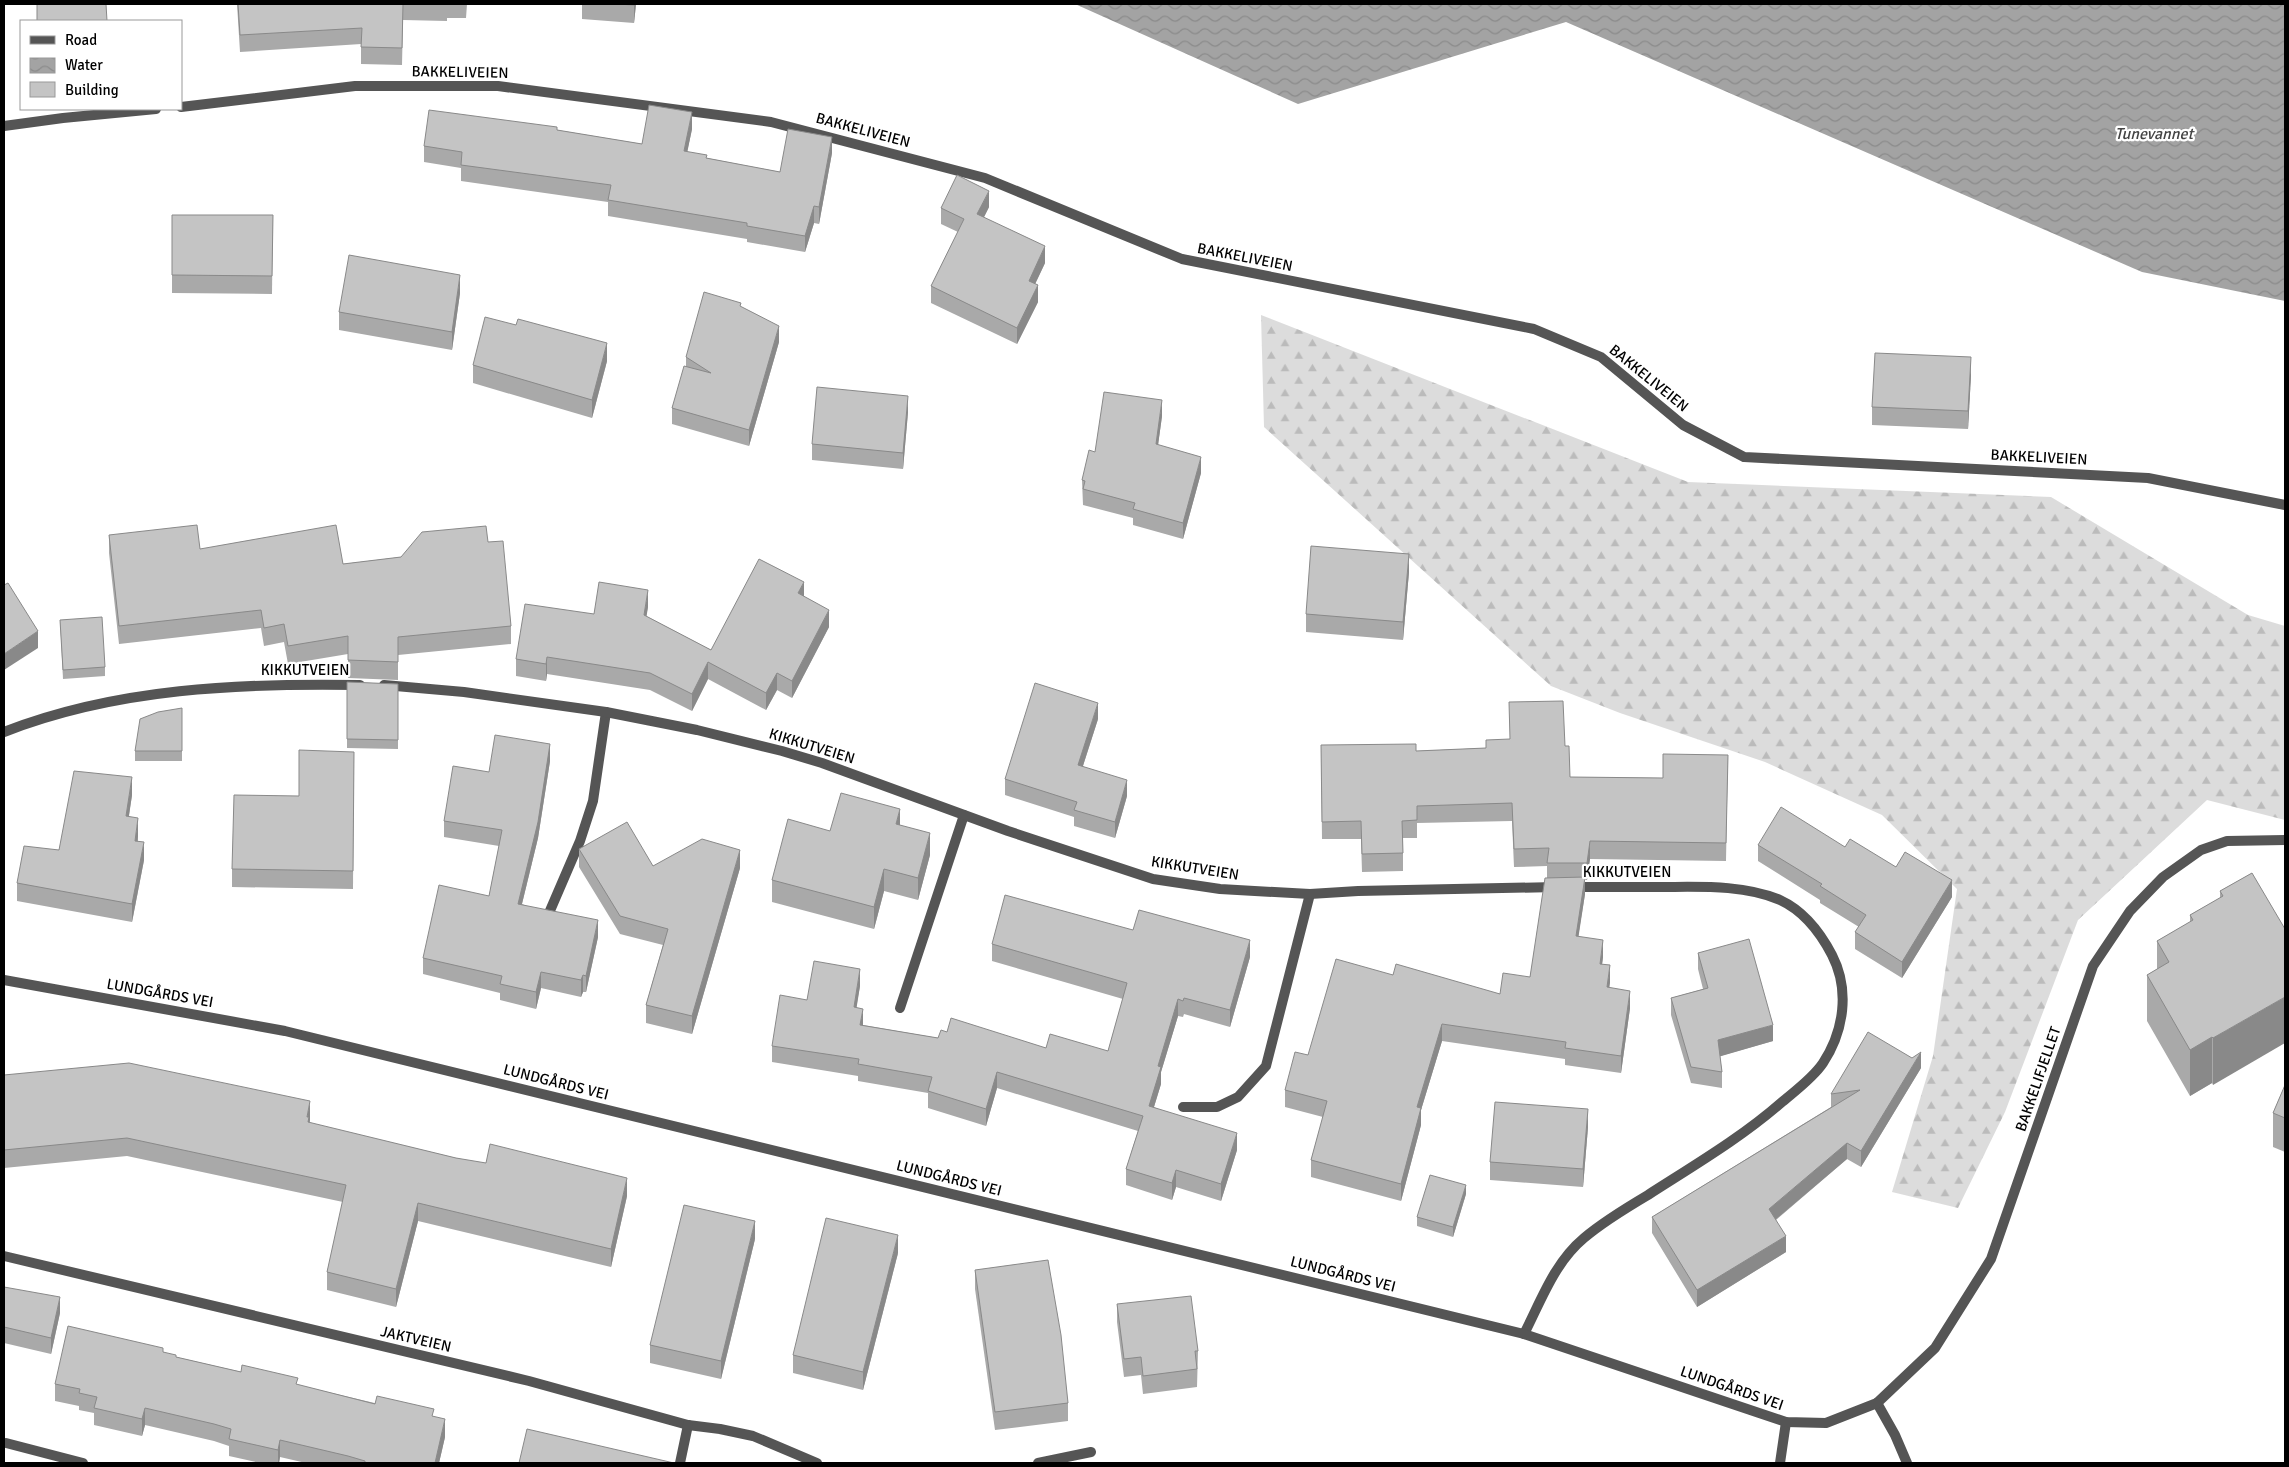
<svg xmlns="http://www.w3.org/2000/svg" width="2289" height="1467" font-family="Signika,sans-serif">
  <style>
    .forest { fill: url(#forest-firs) }
    .water { fill: url(#water-waves) }
    .lines { fill: none; stroke-linecap: round; stroke-linejoin: round }
    .service { stroke: #555; stroke-width: 10 }
    .minor { stroke: #555; stroke-width: 10 }
    .tertiary { stroke: #555; stroke-width: 10 }
    .wall { fill: #a9a9a9 }
    .shaded-wall { fill: #898989 }
    .building { fill: #c4c4c4; stroke: #898989 }
    .labels { text-anchor: middle; dominant-baseline: central; stroke-width: 4.5; stroke-linejoin: round; paint-order: stroke }
    .street-label { font-size: 15px; fill: #000; stroke: #fff }
    .water-label { font-size: 16px; font-style: italic; fill: #444; stroke: #fff }
  </style>
  <defs>
    <pattern id="forest-firs" width="22" height="20" patternUnits="userSpaceOnUse" patternTransform="scale(1.25)"><rect width="22" height="20" fill="#dcdcdc"/><path d="M5 1l3.5 6h-7zM16 11l3.5 6h-7z" fill="#bbb"/></pattern>
    <pattern id="water-waves" width="16" height="10" patternUnits="userSpaceOnUse" patternTransform="scale(1.25)"><rect width="16" height="10" fill="#a3a3a3"/><path d="M0 5q4-4 8 0t8 0" fill="none" stroke="#8b8b8b"/></pattern>
  </defs>
  <rect width="100%" height="100%" fill="#fff"/>
  <path class="forest" d="M1261,315l427,167 363,15 197,118 37,11v194l-78,-20 -129,120 -73,192 -47,96 -66,-16 41,-136 24,-167 -75,-74 -117,-53 -145,-49 -69,-27 -287,-259z"/>
  <path class="water" d="M1075,4h1210v297l-143,-29 -576,-250 -268,82z"/>
  <g class="lines">
    <g class="service">
      <path d="M549,913l31,-72 13,-40 13,-89"/>
      <path d="M900,1008l64,-193"/>
      <path d="M1183,1107h34l21,-10 28,-31 44,-172"/>
      <path d="M1877,1403l18,32 12,28"/>
      <path d="M1780,1463l6,-41"/>
    </g>
    <g class="minor">
      <path d="M181,107l174,-21h143l273,36 214,56 197,81 352,70 67,28 82,68 61,32 404,21 137,27"/>
      <path d="M4,126l59,-8 93,-9"/>
      <path d="M384,685l80,7 142,20 91,18 85,21 40,12 186,68 145,48 67,10 90,5 48,-3 198,-4"/>
      <path d="M4,732c112,-44 237,-49 356,-47"/>
      <path d="M4,1256l525,125 159,44 32,4 33,7 64,27"/>
      <path d="M1524,1334c17,-33 30,-71 60,-96 19,-16 42,-30 64,-43 45,-29 93,-57 134,-93 13,-11 31,-24 41,-39 21,-32 27,-73 9,-108 -12,-23 -28,-44 -52,-55 -37,-16 -83,-13 -121,-13 -29,0 -57,0 -86,0"/>
      <path d="M1877,1403l58,-55 56,-89 102,-293 37,-55 33,-34 38,-27 26,-9 58,-1"/>
      <path d="M6,1443l77,20"/>
      <path d="M680,1463l8,-38"/>
      <path d="M1038,1463l53,-11"/>
    </g>
    <path class="tertiary" d="M4,980l281,51 1239,303 262,88 40,1 51,-20"/>
  </g>
  <g class="wall">
    <path d="M237,4h230l-1,14h-19v3l-44,-1 -1,45 -41,-1v-20l-121,8z"/>
    <path d="M582,4h54l-2,19 -52,-4z"/>
    <path d="M692,129l-5,23 20,6 73,14 52,-19 -13,71 -5,-1 -9,29 -58,-10v-3l-139,-23v-14l-147,-21v-13l-37,-6v-16l133,-16 85,14z"/>
    <path d="M989,207l-5,10 61,46 -10,21 3,18 -21,42 -86,-41v-17l27,-54 -17,-8v-16z"/>
    <path d="M172,215h101l-1,79 -100,-1z"/>
    <path d="M460,293l-8,57 -113,-20v-18z"/>
    <path d="M741,307l38,35 -30,104 -77,-22v-16l14,-41v-10z"/>
    <path d="M607,361l-15,57 -119,-35v-18z"/>
    <path d="M1971,375l-3,54 -96,-4v-18z"/>
    <path d="M908,412l-5,57 -91,-9v-16z"/>
    <path d="M1162,416l-4,29 43,28 -18,66 -50,-14v-7l-50,-13 -1,-25 13,-28z"/>
    <path d="M109,535l91,14 143,15 58,-7 87,-15 23,84v18l-113,11v25l-50,-2v-24l-60,10 -4,-22 -20,4 -3,-18 -142,16 -10,-91z"/>
    <path d="M1409,572l-6,68 -97,-8v-18z"/>
    <path d="M804,596l25,31 -37,71 -15,-8 -11,20 -58,-31 -16,32 -42,-21 -103,-16 -1,7 -30,-5v-17l78,-45 54,-7 -2,9 65,34z"/>
    <path d="M60,620l45,47v9l-42,3z"/>
    <path d="M347,682l51,2v65l-51,-1z"/>
    <path d="M182,708v53h-47v-10z"/>
    <path d="M1098,719l-15,47 44,30 -12,42 -41,-12v-9l-69,-22v-16z"/>
    <path d="M1486,740l79,6 5,31 93,1 65,-23 -2,106 -136,-2 -3,21h-2v14l-7,43 25,20 -1,7 8,18 -1,6 21,20 -9,65 -56,-8v-6l-123,-18 -21,69v15l-20,76 -90,-24v-17l12,-43 -38,-10v-17l23,-35 85,-80 107,19 30,-17 17,-99v-12l-33,1 -2,-46 -95,2v15h-14v33l-41,1 -1,-33h-39l-1,-94 95,6 70,-3z"/>
    <path d="M354,752l-1,137 -121,-2v-18l67,-73z"/>
    <path d="M550,761l-12,77 -16,66 76,33 -12,55h-3l-2,5 -40,-9 -5,21 -36,-9v-7l-77,-19v-16l66,-62 10,-50 -55,-9v-16l45,-49z"/>
    <path d="M132,795l-3,21 9,20v5l6,19 -12,62 -115,-21v-18l42,-33z"/>
    <path d="M900,825l30,30 -12,45 -34,-9 -10,38 -102,-27v-22l58,-49z"/>
    <path d="M1758,845l87,2 51,20 56,30 -50,81 -47,-29v-17l4,-5 -39,-24v-3l-62,-39z"/>
    <path d="M579,849l74,17 87,2 -48,166 -46,-11v-18l17,-60 -43,-11 -41,-67z"/>
    <path d="M2252,873l-39,212 -1,-2 -22,13 -43,-75v-46l10,-6v-28l33,-19v-7l30,-17v-7z"/>
    <path d="M1133,930l117,27 -20,70 -46,-13 -1,3 -5,-1 -17,56v12l-7,23 83,43 -16,51 -45,-14 -4,13 -46,-15v-16l12,-38 -141,-43 -11,38 -58,-18v-15l-70,-12v-5l-86,-14v-16l35,-46 53,-14 -4,22 7,17 75,13 9,-6 99,16 62,3 15,-52 -131,-38v-17z"/>
    <path d="M1698,953l75,88 -53,15 2,16v16l-31,-5 -20,-68v-17l32,-9 -5,-20z"/>
    <path d="M1921,1068l-60,99 -14,-8 -71,61 10,32 -89,55 -45,-74v-16l179,-110v-13z"/>
    <path d="M4,1075l306,44 -1,4 147,35 171,38 -16,71 -193,-46 -22,86 -69,-17v-18l16,-70 -216,-46 -123,12z"/>
    <path d="M2285,1085v67l-12,-5v-34z"/>
    <path d="M1588,1127l-5,60 -93,-7v-18z"/>
    <path d="M1466,1194l-13,43 -36,-11v-9z"/>
    <path d="M755,1239l-34,140 -71,-16v-18z"/>
    <path d="M898,1253l-35,137 -70,-17v-18z"/>
    <path d="M975,1270l93,133v18l-73,9 -20,-141z"/>
    <path d="M4,1287l56,26 -9,41 -47,-11z"/>
    <path d="M1117,1304l81,47 -1,36 -54,7 -2,-19 -17,2 -7,-55z"/>
    <path d="M163,1352l13,5 122,28 136,32 11,20 -6,26h-133l-26,-6 -1,6h-19l-31,-7v-10l-15,-5 -69,-16 -3,11 -48,-11v-12l-15,-3v-4l-24,-5v-17z"/>
  </g>
  <g class="shaded-wall">
    <path d="M634,4h2l-2,19z"/>
    <path d="M692,112v17l-8,39v-17z"/>
    <path d="M832,137v16l-13,71v-17z"/>
    <path d="M989,191v16l-12,24v-17z"/>
    <path d="M814,206v17l-9,29v-16z"/>
    <path d="M1045,246v17l-16,34v-16z"/>
    <path d="M460,275v18l-8,57v-18z"/>
    <path d="M1038,285v17l-21,42v-16z"/>
    <path d="M779,326v16l-30,104v-16z"/>
    <path d="M607,343v18l-15,57v-18z"/>
    <path d="M1971,357v18l-3,54v-18z"/>
    <path d="M908,396v16l-5,57v-16z"/>
    <path d="M1162,400v16l-6,44v-16z"/>
    <path d="M1201,457v16l-18,66v-16z"/>
    <path d="M1409,554v18l-6,68v-18z"/>
    <path d="M804,582v17l-6,-6z"/>
    <path d="M648,590v17l-4,25v-17z"/>
    <path d="M829,610v17l-37,71v-17z"/>
    <path d="M38,631v17l-34,22v-16z"/>
    <path d="M547,657v17l-1,7v-17z"/>
    <path d="M708,662v17l-16,32v-17z"/>
    <path d="M777,673v17l-11,20v-17z"/>
    <path d="M1098,703v16l-20,62v-16z"/>
    <path d="M550,744v17l-12,77 -20,82v-16z"/>
    <path d="M132,777v18l-6,39v-18z"/>
    <path d="M1127,780v16l-12,42v-16z"/>
    <path d="M900,809v22l-4,-7z"/>
    <path d="M138,818v18l-3,23v-18z"/>
    <path d="M930,833v22l-12,45v-22z"/>
    <path d="M1590,841v18l-3,21v-17z"/>
    <path d="M144,842v18l-12,62v-18z"/>
    <path d="M740,850v18l-48,166v-18z"/>
    <path d="M884,869v22l-10,38v-22z"/>
    <path d="M1585,877v17l-9,59v-17z"/>
    <path d="M1952,880v17l-50,81v-16z"/>
    <path d="M598,920v17l-12,55v-16z"/>
    <path d="M1250,940v17l-20,70v-17z"/>
    <path d="M1603,940v17l-3,24v-17z"/>
    <path d="M1610,965v17l-3,22v-17z"/>
    <path d="M860,969v17l-6,38v-17z"/>
    <path d="M541,972v16l-5,21v-17z"/>
    <path d="M583,975v17l-2,5v-17z"/>
    <path d="M1630,991v17l-9,65v-17z"/>
    <path d="M2285,997v46l-72,42v-47z"/>
    <path d="M1178,999v17l-17,56v12l-12,39v-17l9,-40z"/>
    <path d="M863,1009v17l-3,-1z"/>
    <path d="M1442,1024v17l-21,69v15l-20,76v-17l16,-77z"/>
    <path d="M1773,1025v16l-55,16v-17z"/>
    <path d="M2212,1037v46l-22,13v-46z"/>
    <path d="M1921,1052v16l-60,99v-16z"/>
    <path d="M997,1072v16l-11,38v-17z"/>
    <path d="M310,1101v18l-1,16 -2,-18z"/>
    <path d="M1588,1109v18l-5,60v-18z"/>
    <path d="M1237,1133v17l-16,51v-17z"/>
    <path d="M1847,1143v16l-78,66v-16z"/>
    <path d="M1176,1170v17l-4,13v-17z"/>
    <path d="M627,1178v18l-16,71v-18z"/>
    <path d="M1466,1185v9l-13,43v-10z"/>
    <path d="M418,1203v18l-22,86v-18z"/>
    <path d="M755,1221v18l-34,140v-18z"/>
    <path d="M898,1235v18l-35,137v-18z"/>
    <path d="M1786,1236v16l-89,55v-17z"/>
    <path d="M60,1297v16l-9,41v-16z"/>
    <path d="M145,1408v17l-3,11v-17z"/>
    <path d="M445,1419v18l-6,26h-4z"/>
    <path d="M280,1440v17l-1,6h-1v-13z"/>
  </g>
  <g class="building">
    <path d="M37,4h69l1,17h-70z"/>
    <path d="M238,4h165l-1,44 -41,-1 1,-19 -122,7z"/>
    <path d="M616,4h18v1z"/>
    <path d="M649,105l43,7 -8,39 23,4 -1,3 74,14 8,-43 44,8 -13,70 -5,-1 -9,30 -58,-10v-3l-139,-23 3,-15 -150,-20 1,-13 -38,-6 5,-36 128,17v3l85,14z"/>
    <path d="M957,175l32,16 -12,23 68,32 -16,35 9,4 -21,43 -86,-42 33,-67 -23,-11z"/>
    <path d="M172,215h101l-1,61 -100,-1z"/>
    <path d="M349,255l111,20 -8,57 -113,-20z"/>
    <path d="M704,292l37,11 -1,3 39,20 -30,104 -77,-22 12,-42 27,7 -25,-16z"/>
    <path d="M485,317l31,8 2,-6 89,24 -15,57 -119,-35z"/>
    <path d="M1875,353l96,4 -3,54 -96,-4z"/>
    <path d="M817,387l91,9 -5,57 -91,-9z"/>
    <path d="M1104,392l58,8 -6,44 45,13 -18,66 -50,-14 2,-6 -52,-14 2,-8 -3,-1 7,-30 6,2z"/>
    <path d="M197,525l3,24 136,-24 7,39 58,-7 21,-25 64,-6 2,16 15,-1 8,85 -113,11v25l-50,-2v-24l-60,10 -4,-22 -20,4 -3,-18 -142,16 -10,-91z"/>
    <path d="M1311,546l98,8 -6,68 -97,-8z"/>
    <path d="M759,559l45,23 -6,11 31,17 -37,71 -15,-8 -11,20 -58,-31 -16,32 -42,-21 -103,-16 -1,7 -30,-5 9,-55 69,10 5,-32 49,8 -4,25 67,35z"/>
    <path d="M8,583l30,48 -34,23v-69z"/>
    <path d="M102,617l3,50 -42,3 -3,-50z"/>
    <path d="M347,682l51,2v56l-51,-1z"/>
    <path d="M1035,683l63,20 -20,62 49,15 -12,42 -41,-12 3,-8 -72,-23z"/>
    <path d="M1563,701l2,45h4l1,31 93,1v-24l65,1 -2,88 -136,-2 -3,22h-40l2,-15 -35,1 -2,-46 -95,3v14l-15,1 1,32 -41,1 -1,-33 -39,1 -1,-77 95,-1v7l70,-3v-8l24,-1 -1,-37z"/>
    <path d="M182,708v43h-47l5,-32 18,-7z"/>
    <path d="M495,735l55,9 -12,78 -20,82 80,16 -12,56 -3,-1 -2,5 -40,-8 -5,20 -36,-8 2,-8 -79,-18 16,-73 50,11 13,-66 -58,-9 9,-55 36,6z"/>
    <path d="M299,750l55,2 -1,119 -121,-2 2,-74 65,1z"/>
    <path d="M74,771l58,6 -6,39 12,2 -3,23 9,1 -12,62 -115,-21 7,-37 35,4z"/>
    <path d="M841,793l59,16 -4,15 34,9 -12,45 -34,-9 -10,38 -102,-27 16,-61 42,12z"/>
    <path d="M1781,807l64,40 5,-8 46,28 9,-15 47,28 -50,82 -47,-30 11,-17 -46,-29 2,-2 -64,-39z"/>
    <path d="M627,822l26,44 49,-27 38,11 -48,166 -46,-11 22,-76 -48,-13 -41,-67z"/>
    <path d="M2252,873l33,56v68l-72,41 -1,-1 -22,13 -43,-75 22,-13 -12,-21 36,-21 -3,-5 33,-19 -3,-5z"/>
    <path d="M1585,877l-9,59 27,4 -3,24 10,1 -3,22 23,4 -9,65 -56,-8 1,-6 -124,-18 -25,83 4,1 -20,76 -90,-24 16,-59 -42,-11 10,-38 13,3 28,-96 57,16 3,-11 104,30 3,-21 27,4 15,-99z"/>
    <path d="M1005,895l128,35 6,-20 111,30 -20,70 -46,-12 -1,3 -5,-2 -20,67 3,1 -12,39 88,27 -16,51 -45,-14 -4,13 -46,-14 17,-53 -146,-44 -11,37 -58,-18 4,-14 -74,-13 1,-5 -87,-13 8,-51 27,5 7,-39 46,8 -6,38 9,2 -3,16 78,13 3,-8 6,2 4,-14 95,30 4,-14 58,17 19,-68 -135,-39z"/>
    <path d="M1749,939l24,86 -55,15 4,32 -31,-5 -20,-69 37,-10 -10,-35z"/>
    <path d="M1868,1032l44,26 9,-6 -60,99 -14,-8 -78,66 17,27 -89,54 -45,-73 208,-127 -29,4z"/>
    <path d="M129,1063l181,38 -3,16h2l-1,5 148,36 30,5 4,-19 137,34 -16,71 -193,-46 -22,86 -69,-17 19,-87 -219,-47 -123,12v-75z"/>
    <path d="M2285,1085v33l-12,-5z"/>
    <path d="M1495,1102l93,7 -5,60 -93,-7z"/>
    <path d="M1430,1175l36,10 -13,42 -36,-10z"/>
    <path d="M684,1205l71,16 -34,140 -71,-16z"/>
    <path d="M826,1218l72,17 -35,137 -70,-17z"/>
    <path d="M1048,1260l13,75 7,68 -73,9 -20,-142z"/>
    <path d="M4,1287l56,10 -9,41 -47,-11z"/>
    <path d="M1191,1296l7,55h-3l2,18 -54,7 -2,-19 -17,2 -7,-55z"/>
    <path d="M68,1326l95,22v4l13,3v2l65,15 1,-7 56,13 -2,6 79,20 2,-8 57,13 -2,7 13,3 -10,44h-70v-2l-17,-5 -68,-16 -2,10 -49,-11 2,-10 -17,-5 -69,-16 -3,11 -48,-11 3,-11 -18,-4 1,-4 -25,-5z"/>
    <path d="M527,1429l147,34h-155z"/>
  </g>
  <g class="labels">
    <g class="street-label">
      <text transform="translate(460 72) rotate(1)">BAKKELIVEIEN</text>
      <text transform="translate(863 130) rotate(15)">BAKKELIVEIEN</text>
      <text transform="translate(1245 257) rotate(11)">BAKKELIVEIEN</text>
      <text transform="translate(1649 378) rotate(39)">BAKKELIVEIEN</text>
      <text transform="translate(2039 457) rotate(3)">BAKKELIVEIEN</text>
      <text x="305" y="670">KIKKUTVEIEN</text>
      <text transform="translate(812 746) rotate(17)">KIKKUTVEIEN</text>
      <text transform="translate(1195 868) rotate(9)">KIKKUTVEIEN</text>
      <text x="1627" y="872">KIKKUTVEIEN</text>
      <text transform="translate(160 993) rotate(10)">LUNDGÅRDS VEI</text>
      <text transform="translate(2038 1079) rotate(-71)">BAKKELIFJELLET</text>
      <text transform="translate(556 1082) rotate(14)">LUNDGÅRDS VEI</text>
      <text transform="translate(949 1178) rotate(14)">LUNDGÅRDS VEI</text>
      <text transform="translate(1343 1274) rotate(14)">LUNDGÅRDS VEI</text>
      <text transform="translate(416 1339) rotate(13)">JAKTVEIEN</text>
      <text transform="translate(1732 1388) rotate(19)">LUNDGÅRDS VEI</text>
    </g>
    <g class="water-label">
      <text x="2154" y="134">Tunevannet</text>
    </g>
  </g>
  <rect width="2289" height="1467" fill="none" stroke="#000000" stroke-width="10"/>
  <rect x="20" y="20" width="162" height="90" fill="#ffffff" stroke="#999999"/>
  <rect x="30" y="36" width="25" height="8" fill="#555555" stroke="#999999"/>
  <text x="65" y="45" font-size="15" fill="#000000">Road</text>
  <rect x="30" y="58" width="25" height="15" fill="url(#water-waves)" stroke="#999999"/>
  <text x="65" y="70" font-size="15" fill="#000000">Water</text>
  <rect x="30" y="82" width="25" height="15" fill="#c4c4c4" stroke="#999999"/>
  <text x="65" y="95" font-size="15" fill="#000000">Building</text>
</svg>
